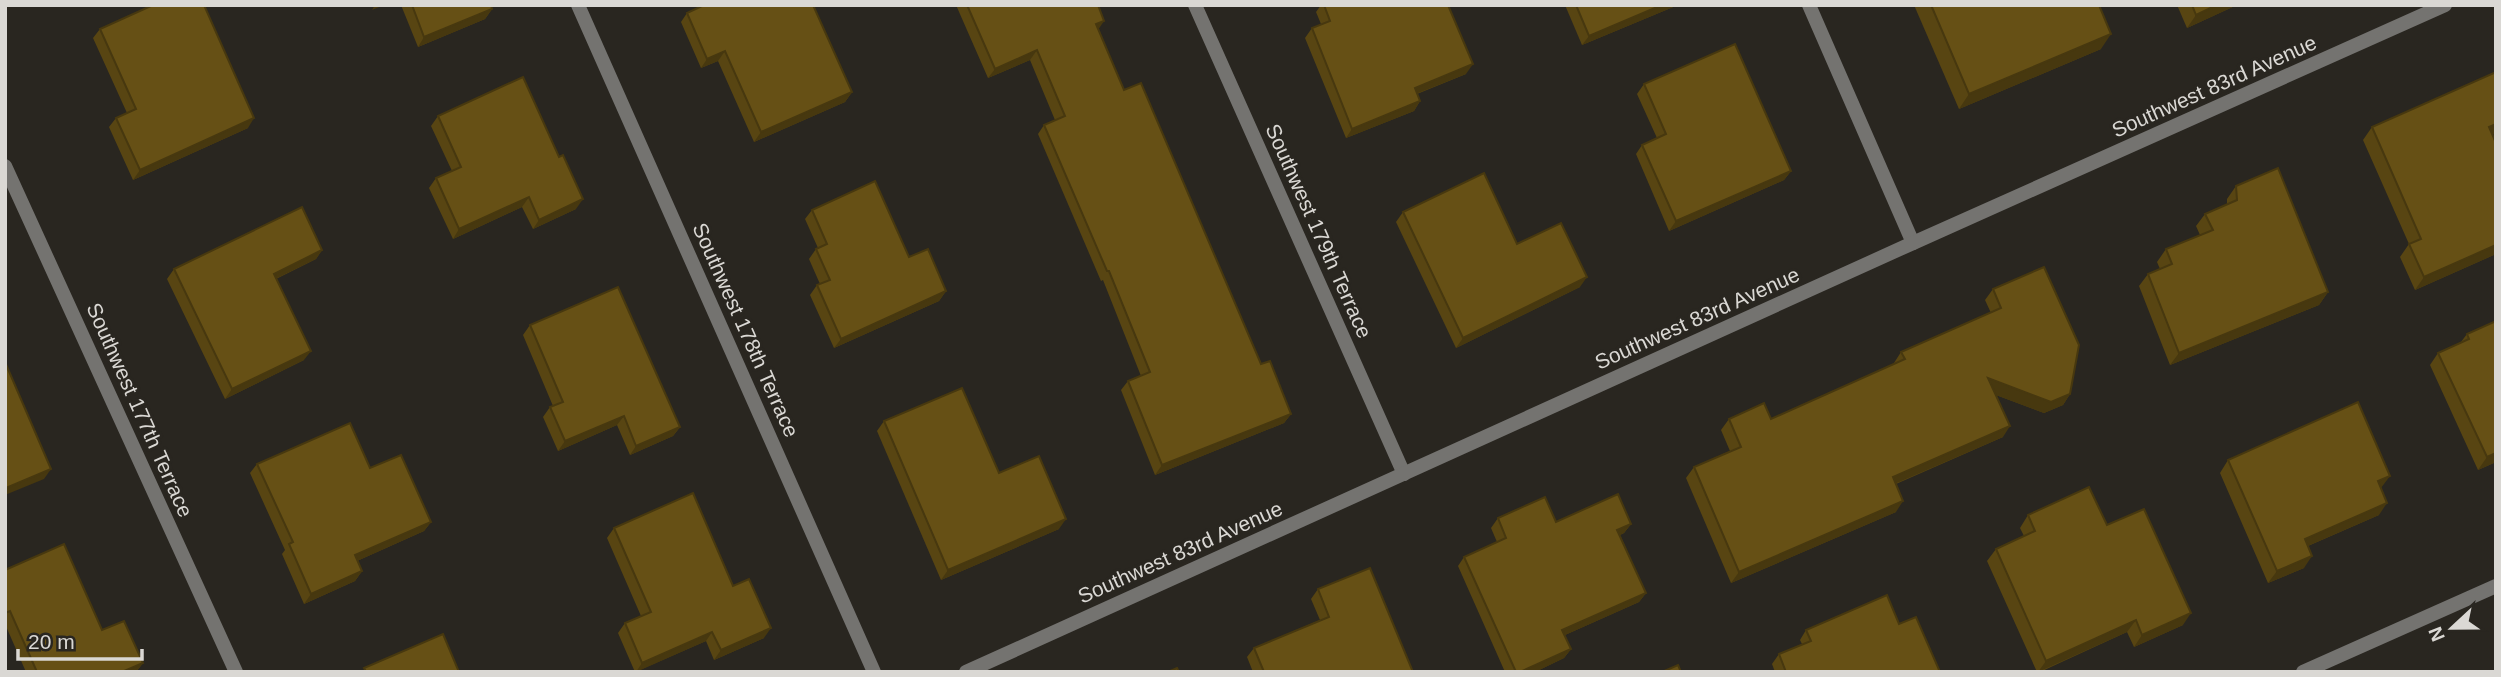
<svg xmlns="http://www.w3.org/2000/svg" width="2501" height="677" font-family="Helvetica,sans-serif">
  <style>
    .lines { fill: none; stroke-linecap: round; stroke-linejoin: round }
    .minor { stroke: #747370; stroke-width: 14 }
    .wall { fill: #584512 }
    .shaded-wall { fill: #47380f }
    .building { fill: #665015; stroke: #47380f; stroke-width: 2 }
    .labels { text-anchor: middle; dominant-baseline: central; stroke-width: 6; stroke-linejoin: round; paint-order: stroke }
    .street-label { font-size: 21px; fill: #dad8d4; stroke: #292620 }
  </style>
  <rect width="100%" height="100%" fill="#292620"/>
  <g class="lines">
    <g class="minor">
      <path d="M578,5l296,667"/>
      <path d="M1195,5l209,469"/>
      <path d="M1809,5l104,238"/>
      <path d="M5,166l231,506"/>
      <path d="M966,672l947,-429 532,-238"/>
      <path d="M2303,672l193,-86"/>
    </g>
  </g>
  <g class="wall">
    <path d="M401,5h90l1,4 -7,10 -67,28z"/>
    <path d="M956,5h142v24l26,61 137,274 30,50 -7,9 -129,52 -34,-85 7,-9 13,-5 -38,-96 -2,1 -63,-147 6,-9 11,-5 -25,-60 -42,18z"/>
    <path d="M1321,5h127l18,69 -49,20 3,7 -6,10 -68,27 -41,-100 7,-10 9,-4 -5,-12z"/>
    <path d="M1565,5h113l-96,40z"/>
    <path d="M1914,5h185l2,44 -142,60z"/>
    <path d="M2177,5h60l-50,23z"/>
    <path d="M687,13l165,79 -7,10 -91,40 -36,-81 -17,7 -20,-46z"/>
    <path d="M100,29l148,99 -115,52 -24,-53 7,-9 11,-5 -34,-75z"/>
    <path d="M2496,72v61l-4,2 4,119 -81,36 -15,-33 9,-13 -46,-104 9,-13z"/>
    <path d="M1644,84l147,87 -7,9 -115,51 -33,-77 6,-9 15,-7 -20,-44z"/>
    <path d="M438,116l138,93 -43,20 -11,-22 -69,32 -24,-51 7,-10 16,-7 -21,-45z"/>
    <path d="M2236,186l92,106 -9,13 -149,60 -31,-79 9,-12 12,-5 -3,-7 9,-13 34,-14 -4,-9 9,-12 22,-10v-5z"/>
    <path d="M812,210l97,47 37,34 -7,10 -105,47 -24,-53 7,-10 3,-1 -11,-25 7,-10 2,-1 -13,-29z"/>
    <path d="M1403,212l114,32 63,43 -124,61 -60,-126z"/>
    <path d="M322,250l-6,9 -40,20 28,81 -79,39 -58,-120 7,-10z"/>
    <path d="M1993,289l77,105 -7,11 -19,8 -48,-18 7,42 -107,47v28l-165,71 -45,-105 8,-11 36,-16 -9,-21 8,-11h42l123,-55v-1l7,-11 90,-39 -6,-13z"/>
    <path d="M2496,321v141l-18,8 -48,-105 8,-12 23,-11 6,-8z"/>
    <path d="M530,325l150,102 -7,9 -43,19 -13,-30 -59,26 -15,-34 7,-10 3,-1 -30,-71z"/>
    <path d="M884,421l115,52 60,56 -118,51 -64,-149z"/>
    <path d="M2228,460l153,29 -2,26 -71,31 -4,22 -36,15 -48,-110z"/>
    <path d="M257,464l113,4 61,54 -7,9 -67,30 5,10 -7,10 -51,23 -22,-50 3,-4 -35,-77z"/>
    <path d="M2028,515l79,10 76,100 -49,22 -7,-15 -87,40h-3l-50,-111 9,-12 28,-13 -4,-8z"/>
    <path d="M1498,518l58,4 75,2 -7,9 -4,2 26,58 -7,9 -74,33 6,14 -7,9 -29,14h-30l-47,-106 6,-9 33,-15 -6,-14z"/>
    <path d="M614,528l119,58 31,52 -50,22 -8,-19 -71,31 -17,-39 7,-10 16,-7 -34,-78z"/>
    <path d="M5,570l97,60 41,33 -7,9h-110l-21,-48z"/>
    <path d="M1318,589l95,83h-160l-6,-15 7,-9 66,-28 -9,-21z"/>
    <path d="M1899,624l41,48h-165l-3,-8 7,-10 23,-10 -2,-4 6,-10z"/>
  </g>
  <g class="shaded-wall">
    <path d="M375,5h9l-12,5z"/>
    <path d="M1662,5h16l-96,40 7,-9z"/>
    <path d="M2217,5h20l-50,23 9,-13z"/>
    <path d="M492,9l-7,10 -67,28 6,-10z"/>
    <path d="M1104,21l-6,9 -2,-6z"/>
    <path d="M2111,34l-10,15 -142,60 10,-15z"/>
    <path d="M1037,50l-7,10 -42,18 7,-9z"/>
    <path d="M725,51l-7,10 -17,7 6,-9z"/>
    <path d="M1473,64l-7,10 -58,23 7,-9z"/>
    <path d="M852,92l-7,10 -91,40 7,-10z"/>
    <path d="M1420,101l-6,10 -68,27 6,-9z"/>
    <path d="M254,118l-6,10 -115,52 7,-10z"/>
    <path d="M2496,124v9l-16,7 9,-13z"/>
    <path d="M1791,171l-7,9 -115,51 7,-10z"/>
    <path d="M529,197l-7,10 -69,32 6,-10z"/>
    <path d="M583,199l-7,10 -43,20 6,-9z"/>
    <path d="M2496,245v9l-81,36 9,-13z"/>
    <path d="M322,250l-6,9 -49,24 7,-9z"/>
    <path d="M1587,277l-7,10 -124,61 7,-10z"/>
    <path d="M946,291l-7,10 -105,47 7,-9z"/>
    <path d="M2328,292l-9,13 -149,60 9,-12z"/>
    <path d="M311,351l-7,9 -79,39 7,-10z"/>
    <path d="M1988,378l82,16 -7,11 -19,8 -64,-24z"/>
    <path d="M1291,414l-7,9 -129,52 7,-10z"/>
    <path d="M624,416l-7,9 -59,26 7,-10z"/>
    <path d="M2010,426l-7,11 -118,51 8,-11z"/>
    <path d="M680,427l-7,9 -43,19 6,-9z"/>
    <path d="M2496,453v9l-18,8 9,-13z"/>
    <path d="M51,469l-7,10 -39,16 1,-7z"/>
    <path d="M2390,476l-9,12 -3,-7z"/>
    <path d="M1903,501l-7,11 -165,71 8,-11z"/>
    <path d="M2387,503l-8,12 -83,36 9,-12z"/>
    <path d="M1066,519l-7,10 -118,51 7,-10z"/>
    <path d="M431,522l-7,9 -76,34 7,-10z"/>
    <path d="M1631,524l-7,9 -13,6 6,-9z"/>
    <path d="M2312,556l-8,12 -36,15 9,-12z"/>
    <path d="M362,571l-7,10 -51,23 7,-10z"/>
    <path d="M1646,593l-7,9 -83,37 6,-9z"/>
    <path d="M2191,613l-8,12 -49,22 8,-12z"/>
    <path d="M2136,620l-9,12 -89,40 8,-11z"/>
    <path d="M771,628l-7,10 -50,22 7,-10z"/>
    <path d="M712,632l-6,9 -70,31 6,-9z"/>
    <path d="M1571,649l-7,9 -29,14h-15z"/>
    <path d="M143,663l-7,9h-14z"/>
  </g>
  <g class="building">
    <path d="M153,5h51l50,113 -114,52 -24,-52 20,-9 -36,-80z"/>
    <path d="M412,5h79l1,4 -68,28z"/>
    <path d="M704,5h109l39,87 -91,40 -36,-81 -18,8 -20,-46z"/>
    <path d="M967,5h131l6,16 -8,3 28,66 17,-7 120,281 9,-3 21,53 -129,51 -34,-84 22,-9 -41,-101h-2l-63,-146 21,-9 -28,-66 -42,19z"/>
    <path d="M1324,5h124l25,59 -58,24 5,13 -68,28 -40,-101 18,-7z"/>
    <path d="M1576,5h86l-73,31z"/>
    <path d="M1931,5h168l12,29 -142,60z"/>
    <path d="M2192,5h25l-21,10z"/>
    <path d="M1735,44l56,127 -115,50 -34,-76 24,-11 -22,-50z"/>
    <path d="M2496,72v52l-7,3 7,16v102l-72,32 -15,-33 12,-5 -49,-112z"/>
    <path d="M523,77l36,80 4,-2 20,44 -44,21 -10,-23 -70,32 -23,-51 25,-11 -23,-51z"/>
    <path d="M2278,168l50,124 -149,61 -31,-79 24,-10 -6,-15 47,-19 -8,-16 32,-14 -1,-14z"/>
    <path d="M1484,173l33,71 44,-21 26,54 -124,61 -60,-126z"/>
    <path d="M875,181l34,76 19,-8 18,42 -105,48 -24,-54 13,-5 -14,-31 11,-5 -15,-34z"/>
    <path d="M302,207l20,43 -48,24 37,77 -79,38 -58,-120z"/>
    <path d="M2044,267l35,78 -9,49 -19,8 -63,-24 22,48 -117,51 10,24 -164,71 -45,-105 47,-20 -12,-28 35,-16 7,16 134,-60 -4,-7 100,-44 -8,-19z"/>
    <path d="M618,287l62,140 -44,19 -12,-30 -59,25 -15,-34 13,-5 -33,-77z"/>
    <path d="M2496,321v132l-9,4 -49,-104 31,-14 -2,-5z"/>
    <path d="M5,362l46,107 -45,19 -1,-3z"/>
    <path d="M962,388l37,85 40,-17 27,63 -118,51 -64,-149z"/>
    <path d="M2358,402l32,74 -12,5 9,22 -82,36 7,17 -35,15 -49,-111z"/>
    <path d="M350,423l20,45 31,-13 30,67 -76,33 7,16 -51,23 -22,-50 4,-2 -36,-78z"/>
    <path d="M2089,487l18,38 37,-16 47,104 -49,22 -6,-15 -90,41 -50,-112 39,-18 -7,-16z"/>
    <path d="M693,493l40,93 16,-7 22,49 -50,22 -9,-18 -70,31 -17,-40 26,-11 -37,-84z"/>
    <path d="M1618,494l13,30 -14,6 29,63 -84,37 9,19 -51,23h-4l-52,-115 42,-19 -8,-20 47,-21 11,25z"/>
    <path d="M64,544l38,86 22,-9 19,42 -21,9h-85l-27,-61 -5,2v-43z"/>
    <path d="M1370,568l43,104h-149l-10,-24 75,-31 -11,-28z"/>
    <path d="M1887,595l12,29 17,-7 24,55h-154l-7,-18 32,-13 -5,-11z"/>
    <path d="M443,634l16,38h-93l-2,-4z"/>
    <path d="M1678,665l3,7h-19z"/>
    <path d="M1177,668l2,4h-11z"/>
  </g>
  <g class="labels">
    <g class="street-label">
      <text transform="translate(2214 86) rotate(-24)">Southwest 83rd Avenue</text>
      <text transform="translate(1319 231) rotate(66)">Southwest 179th Terrace</text>
      <text transform="translate(1697 318) rotate(-24)">Southwest 83rd Avenue</text>
      <text transform="translate(746 330) rotate(66)">Southwest 178th Terrace</text>
      <text transform="translate(140 410) rotate(66)">Southwest 177th Terrace</text>
      <text transform="translate(1180 552) rotate(-24)">Southwest 83rd Avenue</text>
    </g>
  </g>
  <rect width="2501" height="677" fill="none" stroke="#dad8d4" stroke-width="14"/>
  <g transform="translate(2452 628) rotate(248)" stroke="#292620" stroke-width="5" paint-order="stroke">
  <path d="M0-5L12 26L0 18L-12 26Z" fill="#dad8d4"/>
  <text y="-10" font-size="19" font-weight="bold" text-anchor="middle" fill="#dad8d4">N</text>
  </g>
  <path d="M18 649v10h124v-10" fill="none" stroke="#dad8d4" stroke-width="3.5"/>
  <text x="28" y="649" font-size="21" fill="#dad8d4" stroke="#292620" stroke-width="5" paint-order="stroke">20 m</text>
</svg>
